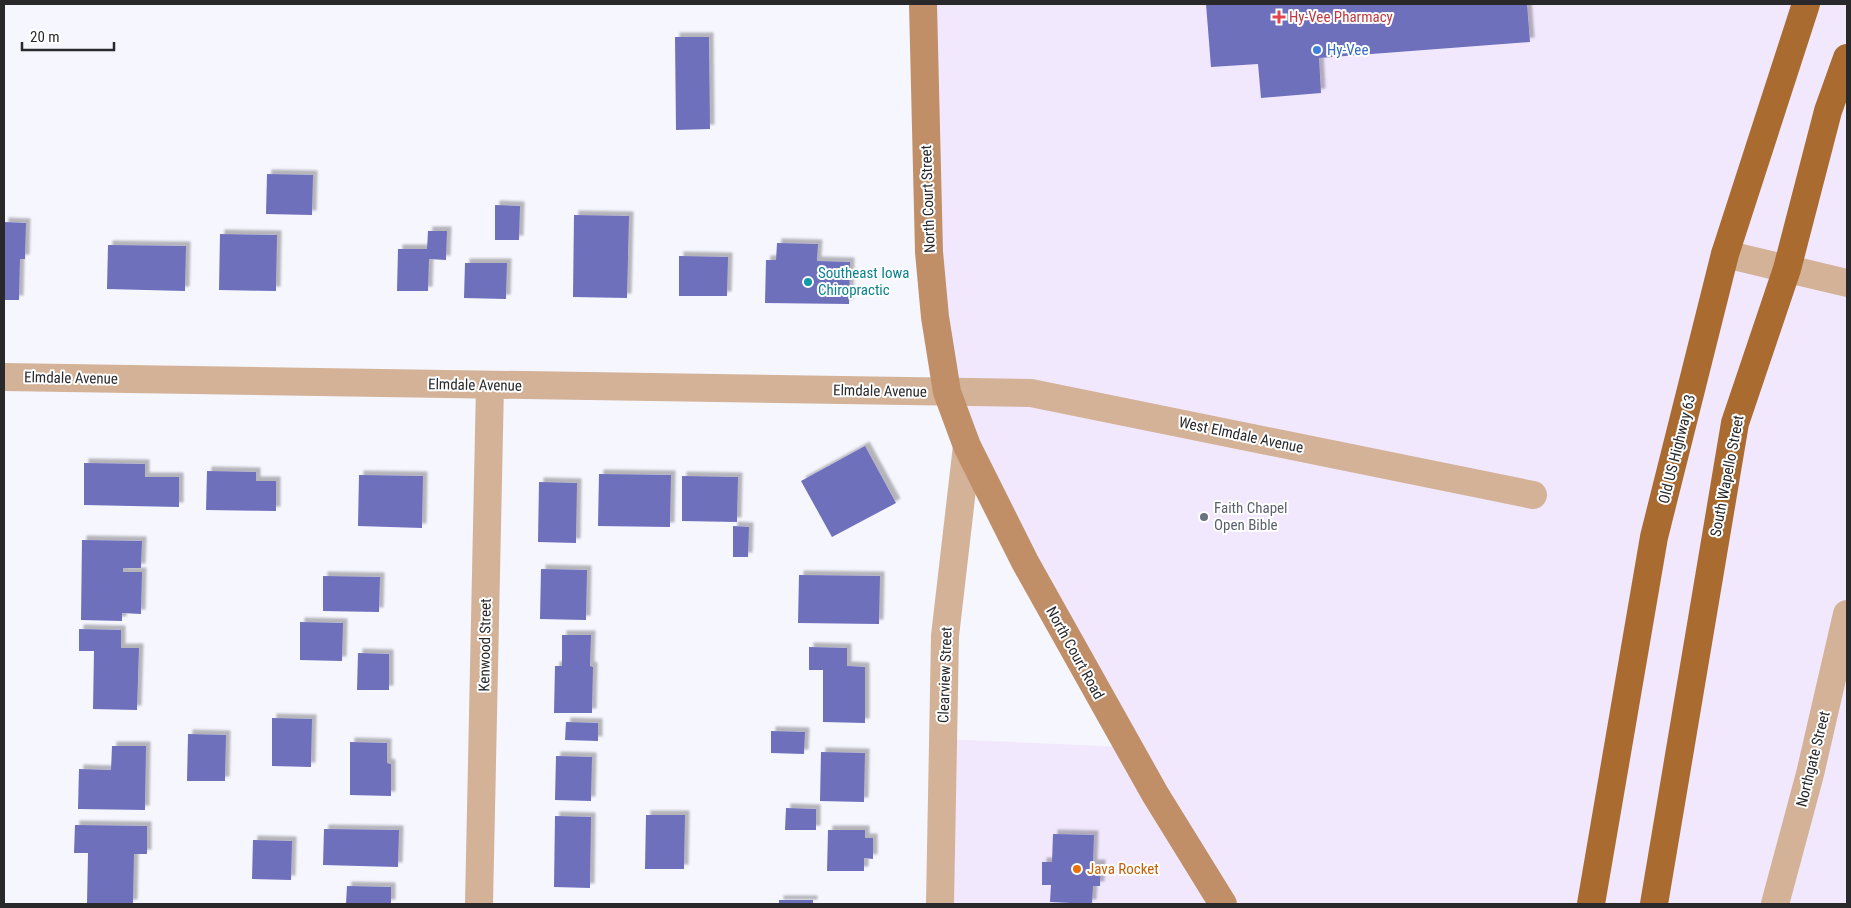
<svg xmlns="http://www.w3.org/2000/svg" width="1851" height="908" font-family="'Roboto Condensed',sans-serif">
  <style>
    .commercial { fill: #f1e8fe }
    .building { fill: #6e6fbc; filter: url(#shadow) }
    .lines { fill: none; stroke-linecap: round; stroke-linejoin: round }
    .minor { stroke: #d3b298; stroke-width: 28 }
    .secondary { stroke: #c08f68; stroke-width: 28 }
    .trunk { stroke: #aa6b30; stroke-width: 28 }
    .health-dot { fill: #e0444e; stroke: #fff; stroke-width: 2 }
    .shop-dot { fill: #3f7fe0; stroke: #fff; stroke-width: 2 }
    .culture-dot { fill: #0f9aa8; stroke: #fff; stroke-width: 2 }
    .worship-dot { fill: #6b7280; stroke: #fff; stroke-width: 2 }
    .food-dot { fill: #e8710a; stroke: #fff; stroke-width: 2 }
    .labels { text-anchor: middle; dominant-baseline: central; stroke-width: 4; stroke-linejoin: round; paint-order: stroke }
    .health-label { font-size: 15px; fill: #be3a42; stroke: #fff; text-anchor: start }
    .shop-label { font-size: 15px; fill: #366cbe; stroke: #fff; text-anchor: start }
    .street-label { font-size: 15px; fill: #29292c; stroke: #fff }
    .culture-label { font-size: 15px; fill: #0d838f; stroke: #fff; text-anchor: start }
    .worship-label { font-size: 15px; fill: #5b616d; stroke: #fff; text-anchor: start }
    .food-label { font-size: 15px; fill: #c56008; stroke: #fff; text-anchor: start }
  </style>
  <defs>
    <filter id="shadow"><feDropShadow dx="4.5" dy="-4.5" stdDeviation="1" flood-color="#0004"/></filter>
  </defs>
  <rect width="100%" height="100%" fill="#f5f6fe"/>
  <path class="commercial" d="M925,4h922v900h-907l3,-165 184,8 -180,-355z"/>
  <g class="building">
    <path d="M1206,4h321l3,38 -211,16 2,35 -60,5 -3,-34 -47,3z"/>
    <path d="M675,37h34l1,92 -34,1z"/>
    <path d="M267,174l46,1 -1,40 -46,-1z"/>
    <path d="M495,205l25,1 -1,34h-24z"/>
    <path d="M574,215l55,1 -2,82 -54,-1z"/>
    <path d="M4,222l22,1 -1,36h-5l-1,41h-15z"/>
    <path d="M428,231h19l-1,29 -17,-1 -1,32h-31l1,-42h29z"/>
    <path d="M220,234l57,1 -1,56 -57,-1z"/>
    <path d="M777,243l41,1 -1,17 33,1 -1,42 -84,-1 1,-43h10z"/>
    <path d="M108,245l78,1 -1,45 -78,-2z"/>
    <path d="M679,256l49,1 -1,39h-48z"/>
    <path d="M465,263h42l-1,36 -42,-1z"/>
    <path d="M865,446l31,57 -64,34 -31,-56z"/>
    <path d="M84,463l61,1v13h34v30l-95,-2z"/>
    <path d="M207,471l49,1v9h20v30l-70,-1z"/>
    <path d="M599,474l72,1 -1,52 -72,-1z"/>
    <path d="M359,475l64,1 -1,52 -64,-2z"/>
    <path d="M682,476l56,1 -1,45 -55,-1z"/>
    <path d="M539,482l38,1 -1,60 -38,-1z"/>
    <path d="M733,526l16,1 -1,30h-15z"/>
    <path d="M82,540l60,1 -1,27h-18v4h19l-1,42 -19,-1v8l-41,-1z"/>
    <path d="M541,569l46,1 -1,50 -46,-1z"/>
    <path d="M799,575l81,1 -1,48 -81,-1z"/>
    <path d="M323,576l57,1 -1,35 -56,-1z"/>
    <path d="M300,622l43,1 -1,38 -42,-1z"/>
    <path d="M79,629l42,1v18h18l-2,62 -44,-1 1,-58h-15z"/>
    <path d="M562,635h29l-1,31 3,1 -1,46h-38l1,-47h7z"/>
    <path d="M809,647l38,1v18l18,1v56l-42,-1v-52h-14z"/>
    <path d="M358,653l31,1v36h-32z"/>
    <path d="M272,718l40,1 -1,48 -39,-1z"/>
    <path d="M566,722l32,1v18l-33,-1z"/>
    <path d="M771,731l34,1 -1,22 -33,-1z"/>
    <path d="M188,734l38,1 -1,46h-38z"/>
    <path d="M350,742l37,1v20l4,1v32l-41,-1z"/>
    <path d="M112,746h34l-1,64 -67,-1 1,-40 32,1z"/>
    <path d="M821,752l44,1 -1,49 -44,-1z"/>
    <path d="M556,756l36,1 -1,44 -36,-1z"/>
    <path d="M786,808l30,1v21h-31z"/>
    <path d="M646,815h39l-1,54h-39z"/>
    <path d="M555,816l36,1 -1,71 -36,-1z"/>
    <path d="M75,825l72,1v28h-13l-1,50h-46l1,-51h-14z"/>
    <path d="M324,829l75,1 -1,37 -75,-2z"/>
    <path d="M828,830h37v8h8v21l-9,-1v13h-37z"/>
    <path d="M1053,834l41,1 -1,29h8l-1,22h-7l-1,18 -42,-2 1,-17h-9v-23h10z"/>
    <path d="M253,840l39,1 -1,39 -39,-1z"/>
    <path d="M347,886l44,1v17h-45z"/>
    <rect x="779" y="900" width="34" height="4"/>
  </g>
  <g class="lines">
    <g class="minor">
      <path d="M1725,254l122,29"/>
      <path d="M4,377l1027,16 502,102"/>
      <path d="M479,904l11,-519"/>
      <path d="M940,904l5,-268 22,-190"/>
      <path d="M1775,904l35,-130 37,-160"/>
    </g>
    <path class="secondary" d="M923,4l6,248 6,65 12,75 20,54 58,116 130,232 68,110"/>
    <g class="trunk">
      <path d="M1591,904l63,-367 71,-283 81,-250"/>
      <path d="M1654,904l81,-481 52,-154 41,-158 19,-53"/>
    </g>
  </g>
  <path class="health-dot" d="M1276.5 9.5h5v5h5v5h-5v5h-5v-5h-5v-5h5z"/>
  <circle class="shop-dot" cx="1317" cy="50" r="5"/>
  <circle class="culture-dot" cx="808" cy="282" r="5"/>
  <circle class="worship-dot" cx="1204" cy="517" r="5"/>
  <circle class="food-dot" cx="1077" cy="869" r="5"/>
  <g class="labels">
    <g class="health-label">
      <text x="1289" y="17">Hy-Vee Pharmacy</text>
    </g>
    <g class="shop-label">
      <text x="1327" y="50">Hy-Vee</text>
    </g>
    <g class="street-label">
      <text transform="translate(928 199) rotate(-92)">North Court Street</text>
      <text transform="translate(71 378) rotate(1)">Elmdale Avenue</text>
      <text transform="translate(475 385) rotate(1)">Elmdale Avenue</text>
      <text transform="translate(880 391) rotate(1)">Elmdale Avenue</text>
      <text transform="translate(1241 435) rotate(12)">West Elmdale Avenue</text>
      <text transform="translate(1677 449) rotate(-76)">Old US Highway 63</text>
      <text transform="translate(1727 476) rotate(-79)">South Wapello Street</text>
      <text transform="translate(485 645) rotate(-89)">Kenwood Street</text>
      <text transform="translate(1075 653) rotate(61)">North Court Road</text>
      <text transform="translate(945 675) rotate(-88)">Clearview Street</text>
      <text transform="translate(1813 759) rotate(-76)">Northgate Street</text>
    </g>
    <g class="culture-label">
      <text x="818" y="273">Southeast Iowa<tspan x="818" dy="17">Chiropractic</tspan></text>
    </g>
    <g class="worship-label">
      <text x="1214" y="508">Faith Chapel<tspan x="1214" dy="17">Open Bible</tspan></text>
    </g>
    <g class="food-label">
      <text x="1087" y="869">Java Rocket</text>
    </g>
  </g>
  <rect width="1851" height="908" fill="none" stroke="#29292c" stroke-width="10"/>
  <path d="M22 42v8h92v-8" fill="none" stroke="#29292c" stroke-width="2.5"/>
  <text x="30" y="42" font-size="15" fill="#29292c" stroke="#ffffff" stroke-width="4" paint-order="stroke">20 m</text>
</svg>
